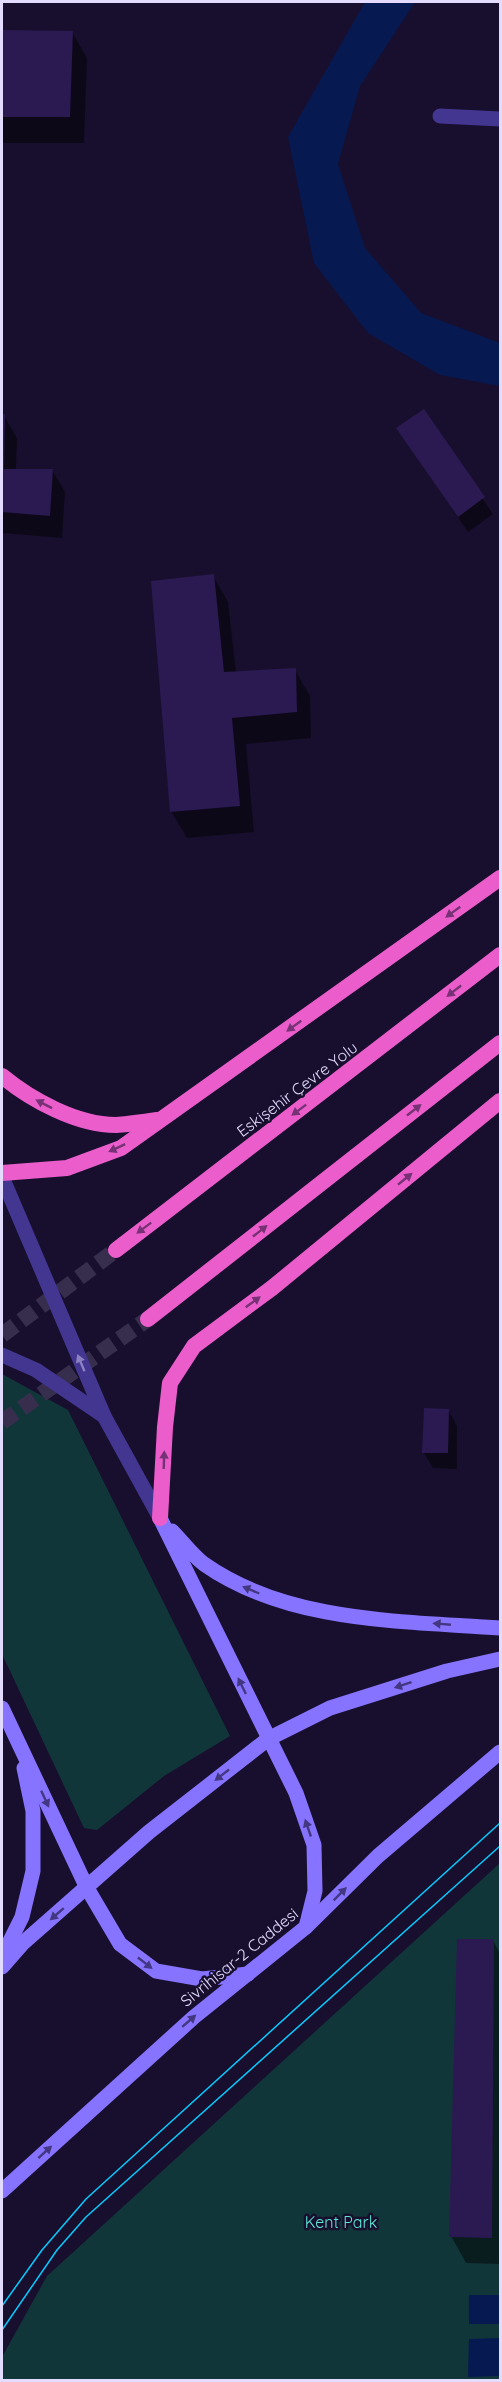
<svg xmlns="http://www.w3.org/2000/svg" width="502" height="2382" font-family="Quicksand,sans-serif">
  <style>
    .green { fill: #113639 }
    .water { fill: #061950 }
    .shadow { fill: #0007 }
    .building { fill: #2b1951 }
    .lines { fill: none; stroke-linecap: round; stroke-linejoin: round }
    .trunk-tunnel { stroke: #372e4d; stroke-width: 16; stroke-dasharray: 16 8; stroke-linecap: butt }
    .minor { stroke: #433691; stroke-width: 15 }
    .tertiary { stroke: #433691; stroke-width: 15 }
    .secondary { stroke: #8673ff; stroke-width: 15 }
    .trunk { stroke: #ea5dca; stroke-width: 16 }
    .tram { stroke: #08cbff; stroke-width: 1.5 }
    .oneway { fill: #763274 }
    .oneway2 { fill: #8b81c2 }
    .oneway3 { fill: #443782 }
    .labels { text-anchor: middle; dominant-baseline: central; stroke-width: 5; stroke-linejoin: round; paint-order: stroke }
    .street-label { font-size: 16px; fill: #e4dcff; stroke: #180f2e }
    .park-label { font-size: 16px; fill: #5becd8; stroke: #180f2e }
  </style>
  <rect width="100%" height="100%" fill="#180f2e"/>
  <g class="green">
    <path d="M2,1374l66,36 162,326 -66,40 -67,54 -13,-2 -82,-174z"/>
    <path d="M500,1863v517h-498v-23l45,-81z"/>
  </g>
  <g class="water">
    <path d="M365,2h50l-55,84 -22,78 27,84 56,65 79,30v43l-60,-11 -72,-42 -54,-70 -26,-126z"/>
    <rect x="469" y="2295" width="31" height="29"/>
    <path d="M500,2338v38l-32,1 1,-38z"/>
  </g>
  <g class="shadow">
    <path d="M2,32h70l15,26 -3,85h-82z"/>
    <path d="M423,411l70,103 -25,18 -70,-103z"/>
    <path d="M2,416h2l13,22 -1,32h36l13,22 -3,46 -60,-5z"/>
    <path d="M213,576l15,26 8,70 59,-2 15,26 1,42 -65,6 8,88 -67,6 -16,-27z"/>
    <path d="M448,1410l9,16v43l-24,-1 -9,-15z"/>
    <path d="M493,1940l7,14v310l-34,-1 -15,-27z"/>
  </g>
  <g class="building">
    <path d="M2,30l71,1 -3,86h-68z"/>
    <path d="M424,409l61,88 -27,20 -62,-89z"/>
    <path d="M2,414h3l-1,55h49l-3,47 -48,-4z"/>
    <path d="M214,574l10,98 72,-4 1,44 -65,6 8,88 -70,6 -19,-231z"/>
    <path d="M424,1408l25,1 -1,44h-26z"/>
    <path d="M457,1939h37l-2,299 -43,-1z"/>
  </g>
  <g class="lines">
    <g class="trunk-tunnel">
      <path d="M2,1335l114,-85"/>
      <path d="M2,1422l146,-103"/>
    </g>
    <path class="minor" d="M440,116l60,3"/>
    <g class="tertiary">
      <path d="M2,1177l102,239"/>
      <path d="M2,1355l34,15 68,46 56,102"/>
    </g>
    <g class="secondary">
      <path d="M160,1518l136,275 18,52 1,46 -9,36"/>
      <path d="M172,1531c10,10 20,24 32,33 84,59 198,57 296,64"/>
      <path d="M2,1708l85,180 33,56 36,27 46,8 46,-5"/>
      <path d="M2,1957l20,-40 11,-46v-60l-9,-43"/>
      <path d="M2,1967l21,-24 126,-111 119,-93 62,-31 117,-37 53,-12"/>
      <path d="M2,2191l192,-174 112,-90 72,-71 122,-104"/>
    </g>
    <g class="trunk">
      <path d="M2,1076c29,24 75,49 114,49 13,-1 28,-3 41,-5"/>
      <path d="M2,1173l65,-5 54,-20 379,-270"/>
      <path d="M116,1250l384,-295"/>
      <path d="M148,1319l352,-276"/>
      <path d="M160,1518l5,-91 5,-44 24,-37 78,-58 228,-187"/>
    </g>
    <g class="tram">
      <path d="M2,2306l40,-56 44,-51 414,-376"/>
      <path d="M2,2330l55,-80 29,-33 414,-371"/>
    </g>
  </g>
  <defs><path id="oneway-solid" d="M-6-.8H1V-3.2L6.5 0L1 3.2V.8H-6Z" transform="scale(1.5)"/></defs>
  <g class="oneway">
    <use href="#oneway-solid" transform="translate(453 912) rotate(144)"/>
    <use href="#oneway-solid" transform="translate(454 991) rotate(142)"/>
    <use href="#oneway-solid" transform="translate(294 1026) rotate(144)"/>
    <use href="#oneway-solid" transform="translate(44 1104) rotate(-153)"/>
    <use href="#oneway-solid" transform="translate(299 1110) rotate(143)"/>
    <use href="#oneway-solid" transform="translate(414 1110) rotate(-38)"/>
    <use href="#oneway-solid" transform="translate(117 1148) rotate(155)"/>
    <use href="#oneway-solid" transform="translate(405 1179) rotate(-39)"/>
    <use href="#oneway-solid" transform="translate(144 1228) rotate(143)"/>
    <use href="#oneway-solid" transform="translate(260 1231) rotate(-38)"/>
    <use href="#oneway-solid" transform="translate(253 1302) rotate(-36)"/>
    <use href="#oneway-solid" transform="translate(164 1460) rotate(-88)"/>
  </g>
  <use class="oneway2" href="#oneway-solid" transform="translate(81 1363) rotate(-113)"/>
  <g class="oneway3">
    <use href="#oneway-solid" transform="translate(251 1590) rotate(-157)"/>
    <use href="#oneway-solid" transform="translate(442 1624) rotate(-175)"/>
    <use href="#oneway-solid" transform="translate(403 1685) rotate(162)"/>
    <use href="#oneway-solid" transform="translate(242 1686) rotate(-116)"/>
    <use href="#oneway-solid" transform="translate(222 1775) rotate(142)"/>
    <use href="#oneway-solid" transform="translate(45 1799) rotate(65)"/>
    <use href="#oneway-solid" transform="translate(308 1828) rotate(-109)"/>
    <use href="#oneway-solid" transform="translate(340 1894) rotate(-45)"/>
    <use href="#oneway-solid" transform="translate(57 1914) rotate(139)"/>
    <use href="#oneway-solid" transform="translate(145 1963) rotate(38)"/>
    <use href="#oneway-solid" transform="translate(189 2021) rotate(-41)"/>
    <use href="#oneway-solid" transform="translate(45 2152) rotate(-42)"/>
  </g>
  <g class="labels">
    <g class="street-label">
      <text transform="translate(297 1089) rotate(-37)">Eskişehir Çevre Yolu</text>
      <text transform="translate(239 1957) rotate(-39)">Sivrihisar-2 Caddesi</text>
    </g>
    <g class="park-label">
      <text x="341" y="2222">Kent Park</text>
    </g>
  </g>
  <rect width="502" height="2382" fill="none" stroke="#e4dcff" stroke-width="6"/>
</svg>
